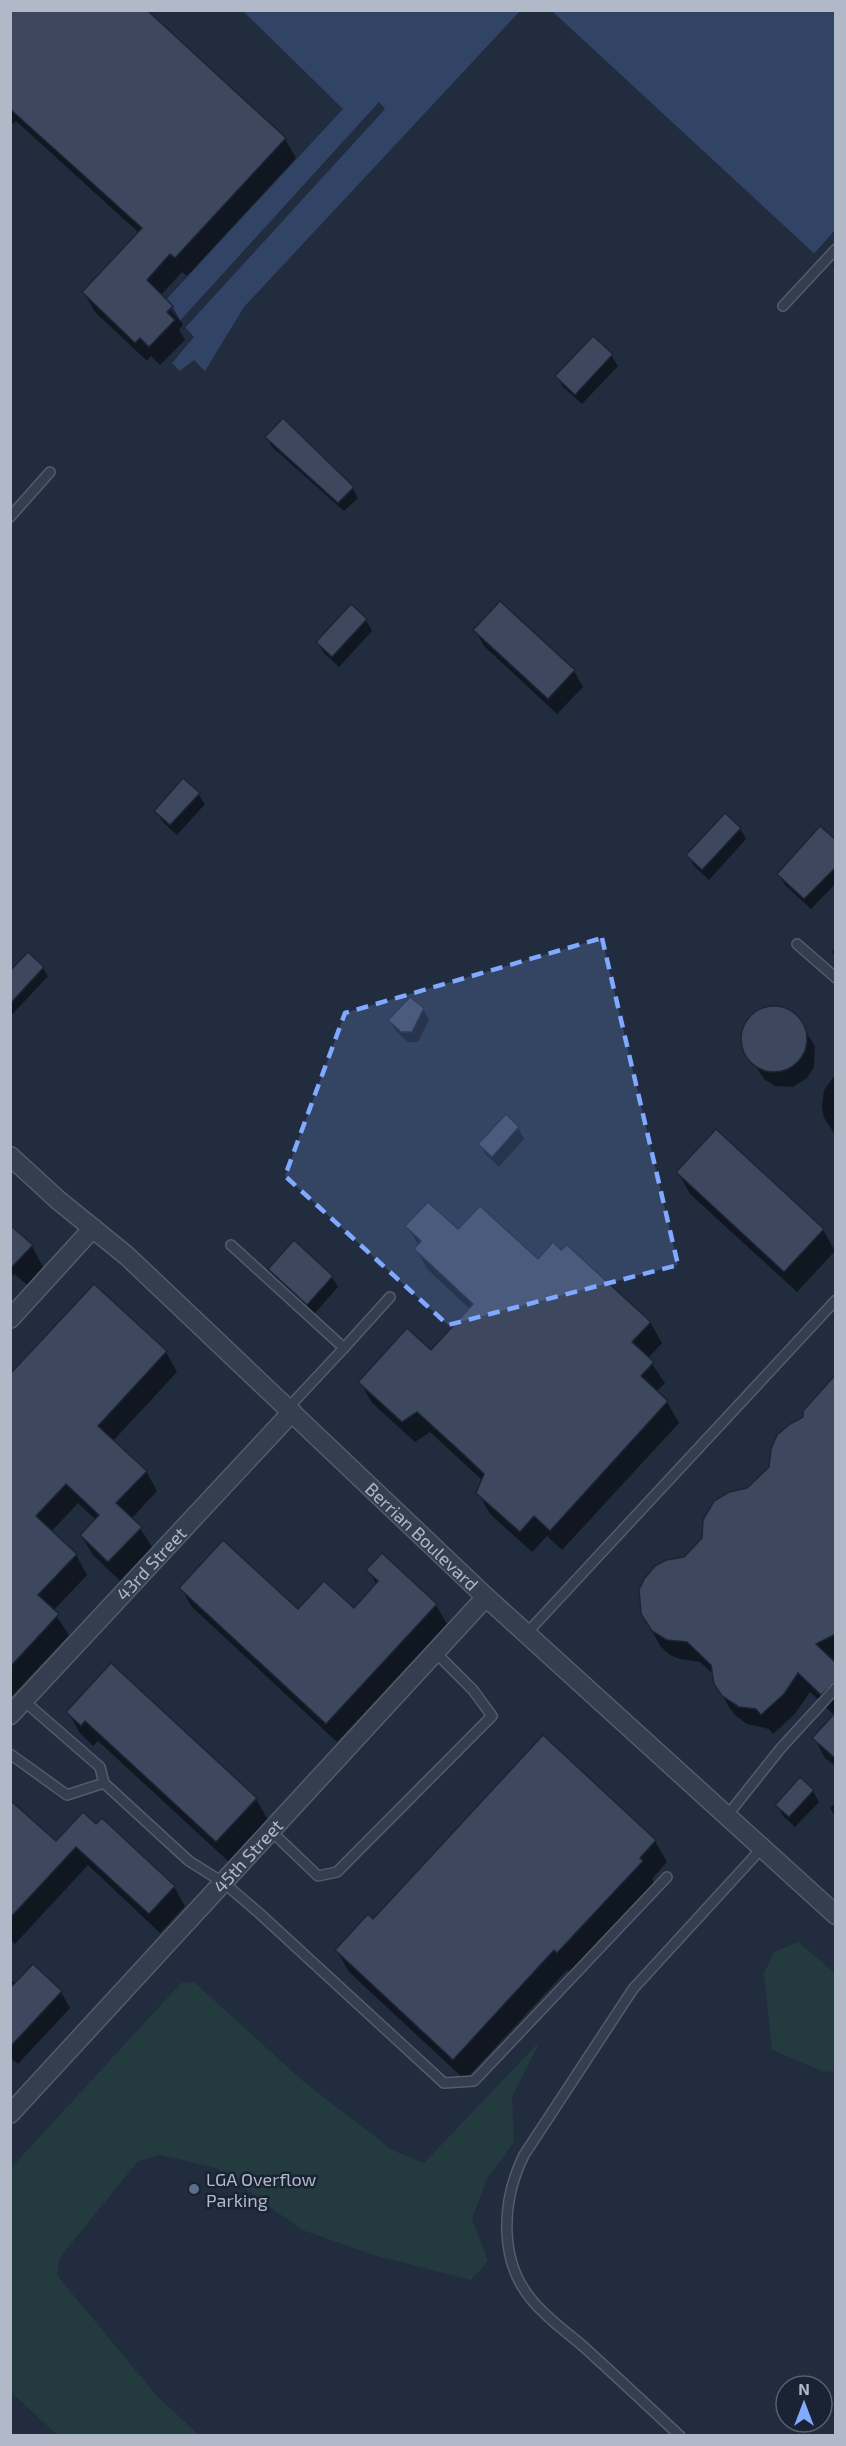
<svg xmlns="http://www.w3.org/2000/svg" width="846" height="2446" font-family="'Exo 2',sans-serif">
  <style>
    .green { fill: #233a3f }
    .water { fill: #314465 }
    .pier { fill: #212c3e }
    .shadow { fill: #0007 }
    .building { fill: #3d485e; stroke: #1c2535; stroke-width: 1.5 }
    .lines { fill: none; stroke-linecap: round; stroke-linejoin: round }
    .service-casing { stroke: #535c6c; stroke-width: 12 }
    .minor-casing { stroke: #535c6c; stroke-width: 21 }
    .service { stroke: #353e4e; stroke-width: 9 }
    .minor { stroke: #353e4e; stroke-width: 18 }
    .marked { fill: #80a9ff; fill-opacity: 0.2; stroke: #80a9ff; stroke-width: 4.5; stroke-dasharray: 12 8; stroke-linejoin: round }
    .service-dot { fill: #5c6f8a; stroke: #1a2333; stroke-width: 2 }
    .labels { text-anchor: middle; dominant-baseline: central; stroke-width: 5; stroke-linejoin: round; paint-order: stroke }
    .street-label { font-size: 18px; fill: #b1b9c9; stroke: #1a2333 }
    .poi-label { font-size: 18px; fill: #b1b9c9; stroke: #1a2333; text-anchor: start }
  </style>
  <rect width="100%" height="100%" fill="#212c3e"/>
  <g class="green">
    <path d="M798,1942l37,31v98l-11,1 -52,-22 -8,-77 10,-21z"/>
    <path d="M194,1982l109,99 89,69 32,13 116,-122 -28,56 2,45 -27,37 -15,40 16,42 -17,19 -94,-24 -75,-26 -86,-62 -56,-13 -22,6 -79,98 -2,16 99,120 43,40h-142l-46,-43v-224l170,-185z"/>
  </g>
  <g class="water">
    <path d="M243,11h277l-276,296 -39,64 -11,-11 -14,11 -8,-8 22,-26 -31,-34 180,-194z"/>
    <path d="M552,11h283v262l-17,-16z"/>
  </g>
  <g class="pier">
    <path d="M379,102l6,7 -201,220 -6,-6z"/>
    <path d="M835,230l1,37 -5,6 -19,-17z"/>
  </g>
  <g class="shadow">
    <path d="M10,10h135l140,129 11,19 -109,118 -5,-4 -21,23 11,11 11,19 -4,5 6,10 -25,25 -9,-9 -4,5 -52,-49 -11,-19 55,-60 -123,-112 -6,5z"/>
    <path d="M611,355l7,11 -36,38 -19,-17 -6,-11z"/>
    <path d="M267,437l85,51 6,10 -14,13 -72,-64z"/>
    <path d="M351,606l15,14 6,11 -33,36 -15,-14 -6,-10z"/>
    <path d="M475,630l99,41 9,16 -26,27 -73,-68z"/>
    <path d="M198,794l7,10 -28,31 -15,-14 -6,-10z"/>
    <path d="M740,828l6,11 -37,41 -15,-14 -6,-11z"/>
    <path d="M836,842v41l-25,26 -26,-24 -7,-11z"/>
    <path d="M836,948v10l-4,-6z"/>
    <path d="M43,968l5,8 -38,41v-44z"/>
    <path d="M767,1008h15l14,8 19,30 -1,21 -7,11 -14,9 -18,-1 -11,-7 -21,-32v-14l2,-8 13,-13z"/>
    <path d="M423,1009l6,11 -11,22h-10l-12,-11 -7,-11z"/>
    <path d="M835,1075h1v61l-12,-18 -2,-11 2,-17z"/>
    <path d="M506,1116l12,12 6,11 -25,28 -13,-12 -6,-11z"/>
    <path d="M678,1172l145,58 12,21 -38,41 -107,-98z"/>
    <path d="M407,1226l51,6 80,29 112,61 12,21 -14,15 17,25 -9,9 11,10 12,21 -117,127 -15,-14 -15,16 -42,-38 -12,-21 5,-12 -53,-49 -15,10 -43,-39 -12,-21 71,-30 39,-43 -42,-39 -12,-21 3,-3z"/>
    <path d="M10,1227l22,19 11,21 -16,18 -13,-11 -4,4z"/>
    <path d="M270,1269l62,8 6,10 -24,27 -38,-34z"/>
    <path d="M94,1286l72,66 11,20 -64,69 33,30 11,20 -26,28 9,9 12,19 -32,34 -27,-26 -12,-19 15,-16 -18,-17 -27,29 25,23 11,20 -34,36 16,24 -59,63v-322z"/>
    <path d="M836,1383v384l-11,-9 -11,-20 20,-23 -24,-23 -15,22 -22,20 -4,-5 -22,-5 -11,-8 -7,-9 -12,-21 -2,-10 -15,-14 -20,-3 -10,-4 -9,-8 -12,-21 36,-68 85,-91 35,-49z"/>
    <path d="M368,1570l68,35 11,19 -110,118 -145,-135 -11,-19 117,23 56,-1 23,-25z"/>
    <path d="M68,1712l188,87 12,21 -39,42 -131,-121 -5,5 -13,-13z"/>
    <path d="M813,1791l6,11 -24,25 -12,-11 -6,-11z"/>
    <path d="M10,1802l46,41 27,-29 91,73 11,19 -25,27 -72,-68 -73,79 -5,-4z"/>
    <path d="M836,1802v16l-6,-10z"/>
    <path d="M655,1841l12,21 -15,17 2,4 -84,90 -3,-3 -102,110 -116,-108 -12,-21 36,-30z"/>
    <path d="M33,1966l28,26 9,16 -52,56 -8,-7v-78l6,5z"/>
  </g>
  <g class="building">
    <path d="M10,10h137l139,128 -111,120 -5,-4 -23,26 26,26 -6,6 8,8 -26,27 -9,-9 -5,5 -53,-51 60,-64 -132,-119z"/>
    <path d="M593,336l20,18 -38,41 -20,-19z"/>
    <path d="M283,418l71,69 -16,16 -73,-66z"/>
    <path d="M500,601l75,69 -27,29 -75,-69z"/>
    <path d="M351,604l16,15 -35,38 -16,-15z"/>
    <path d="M183,778l17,15 -30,32 -16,-14z"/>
    <path d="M725,813l16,15 -39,42 -16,-15z"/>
    <path d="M820,826l16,14v27l-32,32 -27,-25z"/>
    <path d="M28,952l16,15 -34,37v-33z"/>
    <path d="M410,997l14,11 -12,24h-11l-13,-12z"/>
    <circle cx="774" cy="1039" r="33"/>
    <path d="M506,1114l13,13 -27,30 -14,-13z"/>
    <path d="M716,1129l108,100 -40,43 -108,-100z"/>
    <path d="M428,1202l30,27 22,-23 58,53 15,-17 8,8 6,-5 84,77 -19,20 22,20 -13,14 27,25 -118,130 -16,-15 -14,16 -44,-39 8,-19 -23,-22 -44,-40 -15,10 -44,-40 49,-54 24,22 42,-46 -59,-55 7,-8 -16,-15z"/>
    <path d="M10,1225l23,20 -23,24z"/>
    <path d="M294,1240l39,36 -26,29 -39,-36z"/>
    <path d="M94,1284l73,67 -69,75 49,45 -31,32 26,24 -34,35 -28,-27 19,-20 -33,-31 -30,32 41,38 -39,41 21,19 -49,53v-293z"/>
    <path d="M836,1374v260l-20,10 20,19v18l-15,14 -23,-22 -14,21 -23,21 -5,-6 -17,-2 -17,-11 -8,-12 -3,-19 -24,-23 -20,-2 -15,-9 -11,-17 -2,-24 5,-11 11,-13 11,-6 18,-3 18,-19 1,-18 11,-19 15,-9 18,-4 22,-21 2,-18 6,-14 13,-11 13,-7v-6z"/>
    <path d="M223,1540l75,69 26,-28 30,27 24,-27 -12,-11 16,-17 55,51 -111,120 -147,-136z"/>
    <path d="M111,1663l146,135 -41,44 -131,-121 -4,5 -15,-14z"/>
    <path d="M836,1712v47l-24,-21z"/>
    <path d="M543,1735l113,105 -16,18 3,3 -86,92 -3,-3 -101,110 -118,-110 33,-36 5,5z"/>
    <path d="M800,1777l14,13 -25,27 -14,-12z"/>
    <path d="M10,1800l46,41 27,-29 13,12 6,-6 73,68 -26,28 -73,-67 -66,71z"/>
    <path d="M33,1964l29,27 -52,56v-59z"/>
  </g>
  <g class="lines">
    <defs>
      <g id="service">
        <path d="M783,306l53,-57"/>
        <path d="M10,517l40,-45"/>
        <path d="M797,944l39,34"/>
        <path d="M231,1245l113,103 -56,60"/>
        <path d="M344,1348l46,-51"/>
        <path d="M526,1634l310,-334"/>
        <path d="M24,1701l76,66 4,16 85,78 35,22 35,30 185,170 30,-2 193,-204"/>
        <path d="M10,1754l57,41 37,-12"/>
        <path d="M726,1817l55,-69 55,-60"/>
        <path d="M271,1831l47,45 19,-4 155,-156 -19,-26 -38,-38"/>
        <path d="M680,2436c-32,-30 -63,-59 -95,-88 -18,-16 -39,-30 -54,-49 -33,-40 -29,-100 -7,-144l109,-166 129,-141"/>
      </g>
      <g id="minor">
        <path id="s1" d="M10,1156l48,44 69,56 359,341 350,318"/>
        <path d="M10,1319l83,-91"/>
        <path id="s2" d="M10,1715l282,-303"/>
        <path id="s3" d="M10,2114l476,-517"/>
      </g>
    </defs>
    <use href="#service" class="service-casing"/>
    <use href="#minor" class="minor-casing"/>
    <use href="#service" class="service"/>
    <use href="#minor" class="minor"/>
  </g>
  <path class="marked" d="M602,938l76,327 -230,60 -163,-149 60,-163z"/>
  <circle class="service-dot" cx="194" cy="2189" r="6"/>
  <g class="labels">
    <g class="street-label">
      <text stroke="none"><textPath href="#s1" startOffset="561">Berrian Boulevard</textPath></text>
      <text stroke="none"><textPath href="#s2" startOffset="207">43rd Street</textPath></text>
      <text stroke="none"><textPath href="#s3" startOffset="351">45th Street</textPath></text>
    </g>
    <g class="poi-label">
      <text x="206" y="2179">LGA Overflow<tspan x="206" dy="21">Parking</tspan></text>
    </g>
  </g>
  <rect width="846" height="2446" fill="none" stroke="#b1b9c9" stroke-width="24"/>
  <g transform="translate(804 2404)"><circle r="28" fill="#1a2333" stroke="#565f6f" stroke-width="1.5"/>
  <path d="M0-4.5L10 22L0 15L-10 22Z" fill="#80a9ff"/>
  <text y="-9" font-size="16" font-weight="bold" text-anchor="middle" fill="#b1b9c9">N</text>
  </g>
</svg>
